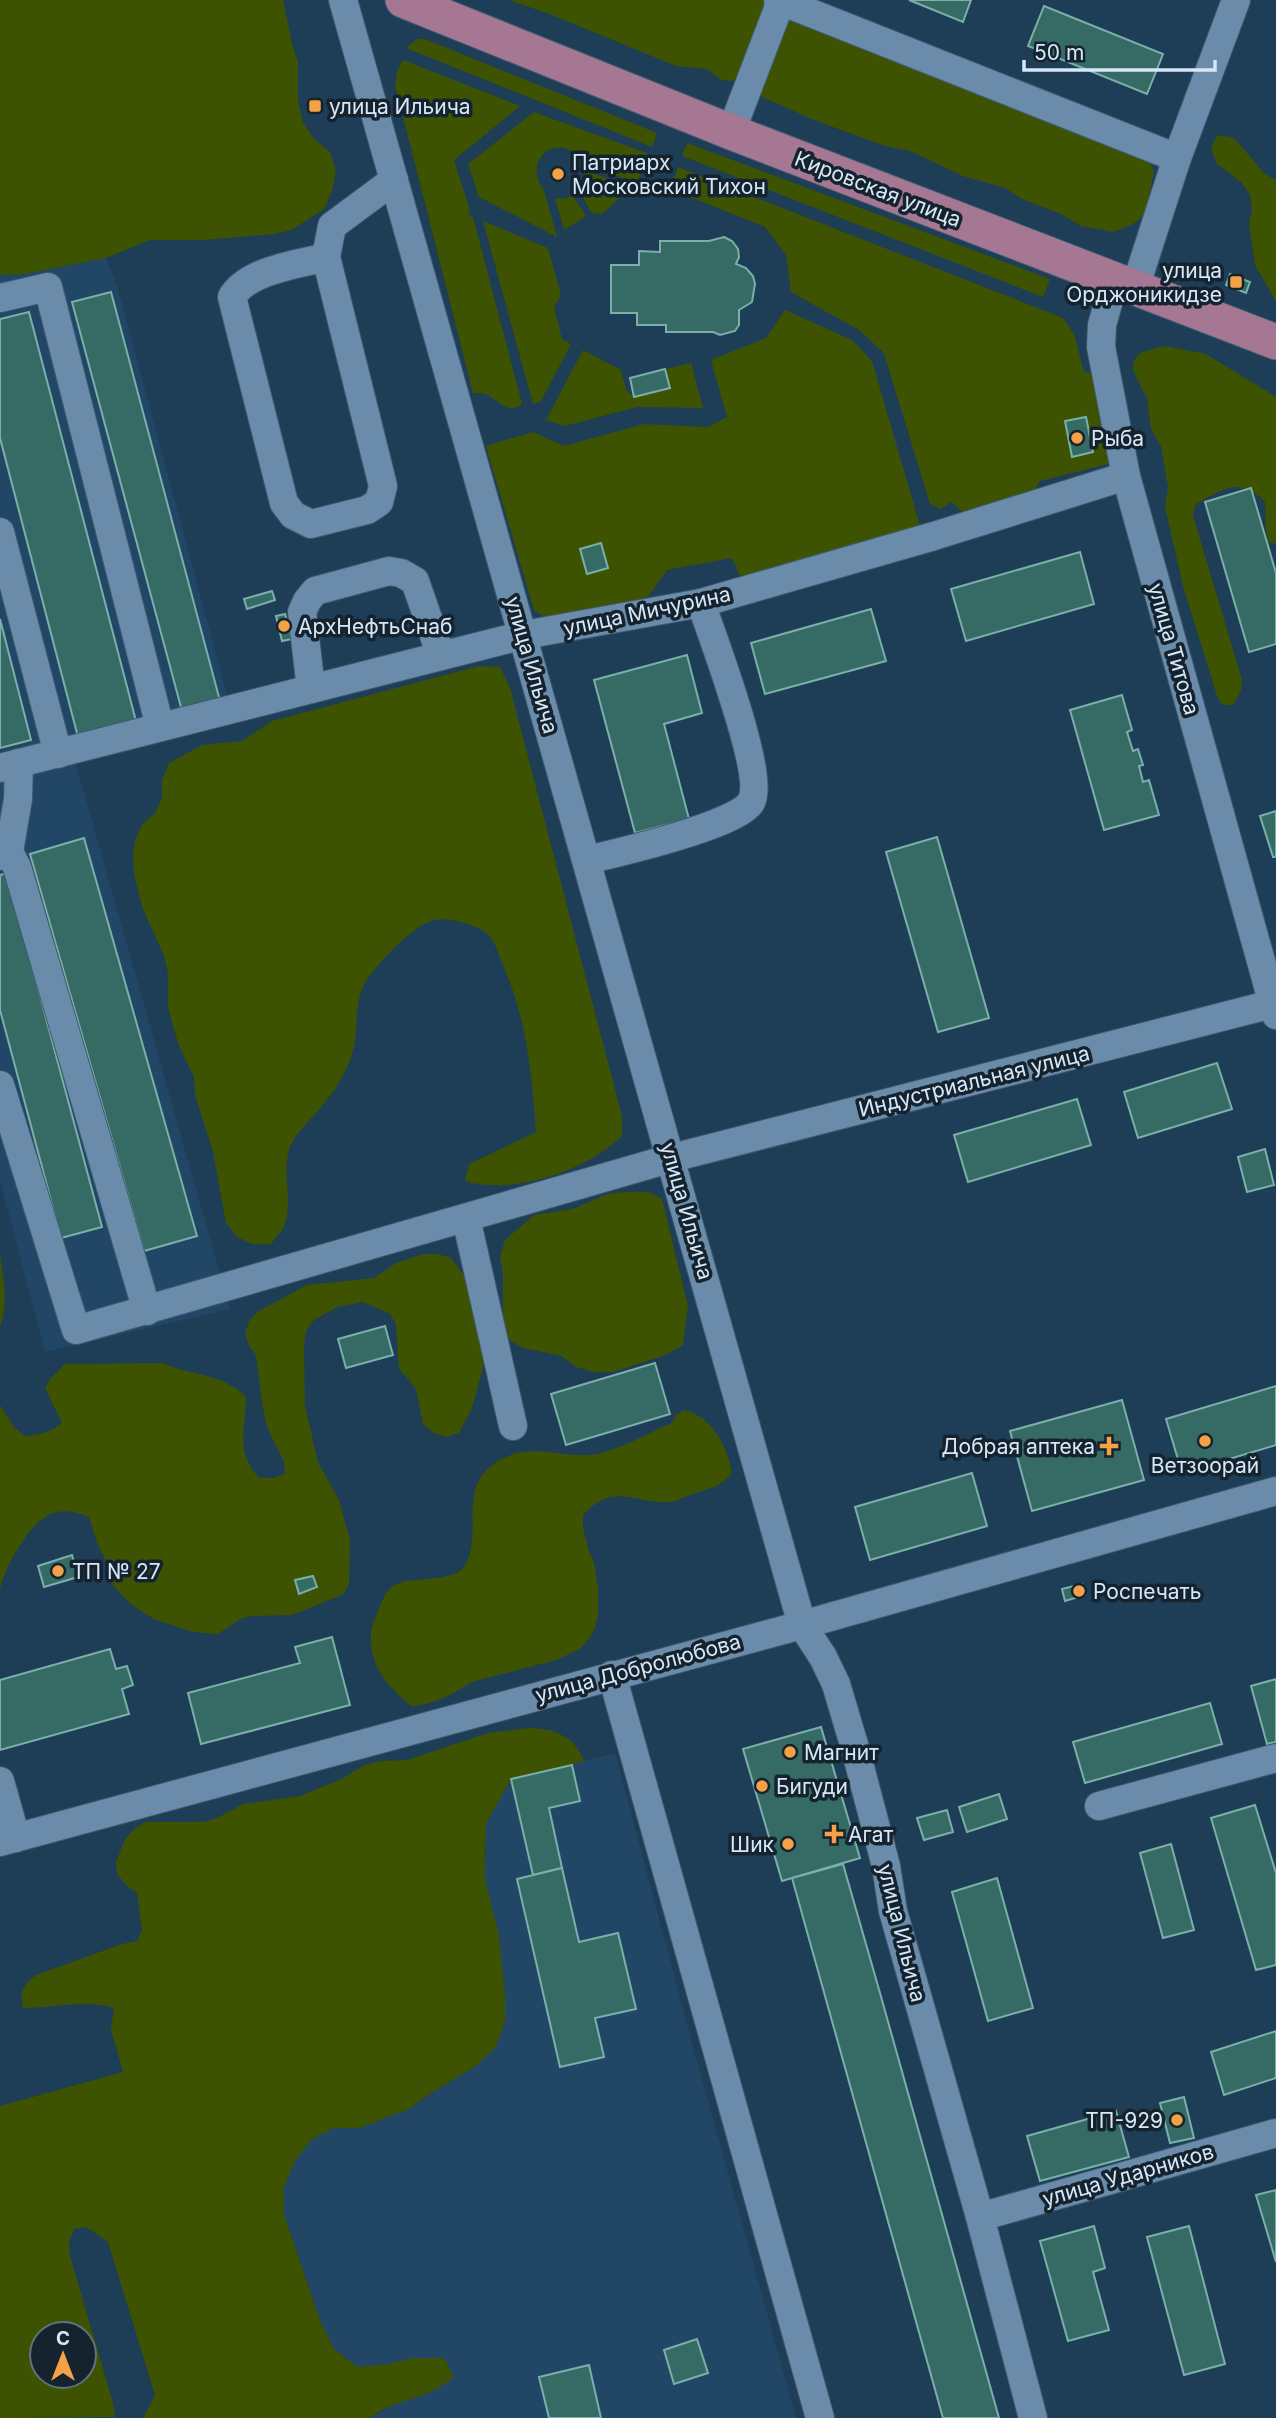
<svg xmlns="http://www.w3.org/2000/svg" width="1276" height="2418" font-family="Inter,sans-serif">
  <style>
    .built { fill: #224766 }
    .green { fill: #3d5302; fill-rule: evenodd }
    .building { fill: #356b64; stroke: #7ab0a9; stroke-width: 2 }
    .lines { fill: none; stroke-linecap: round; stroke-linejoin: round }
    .minor-casing { stroke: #3e5a70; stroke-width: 30 }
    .major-casing { stroke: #3e5a70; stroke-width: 37 }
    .minor { stroke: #6a8ba9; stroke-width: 28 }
    .major { stroke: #a57792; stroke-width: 35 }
    .poi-dot { fill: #f5a246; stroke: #15232f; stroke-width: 2.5 }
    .labels { text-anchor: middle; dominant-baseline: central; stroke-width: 7; stroke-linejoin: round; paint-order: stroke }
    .poi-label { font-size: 21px; fill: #d6e8f8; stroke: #15232f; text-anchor: start }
    .street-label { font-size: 21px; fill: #d6e8f8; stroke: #15232f }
  </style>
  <rect width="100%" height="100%" fill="#1e3d57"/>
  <g class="built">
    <path d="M106,258l12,31 115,429 -158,43 155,548 -185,43 -45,-172v-905l25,-1z"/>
    <path d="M615,1753l78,294 103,371h-426l32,-18 26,-7 26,-15 -41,-20 -30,7 -25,2 -24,-18 -13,-26 -37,-109v-27l11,-26 16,-22 23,-11h25l50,-19 22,-16 46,-28 28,-71 -6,-58 -14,-57 1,-55 25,-45z"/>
  </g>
  <g class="green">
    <path d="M0,0h283l9,44 6,18v40l5,20 11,17 16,13 6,19 -4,20 -8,18 -32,21 -19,4 -69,6h-54l-44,18 -81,16 -25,1z"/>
    <path d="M509,0h260l-28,76 -9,5 -11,-1 -14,-11 -31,-3 -124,-51z"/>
    <path d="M791,16l358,144 5,11 -7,36 -5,10 -9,7 -20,8 -32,-6 -18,-11 -41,-16 -17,-11 -42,-12 -53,-25 -25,-5 -71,-26 -52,-23 -3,-9 23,-65z"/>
    <path d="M417,39h8l232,94 -5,14 -246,-99z"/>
    <path d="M403,60l117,46 -66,54 16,50 -2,5 5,2 49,187c-16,12 -23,-5 -37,-10 -4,-1 -8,-1 -12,-1l-78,-308 2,-14z"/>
    <path d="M534,112l115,42 -12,28c-11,-4 -47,-12 -54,-17 -7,-6 -8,-15 -20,-17 -26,-3 -33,26 -19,42l13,47 -78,-40 -11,-33z"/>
    <path d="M1217,135l17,3 31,36 11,6v121l-21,-36 -6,-41 3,-14 -2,-15 -8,-12 -25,-19 -6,-16z"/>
    <path d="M687,143l363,136 -7,18 -361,-141z"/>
    <path d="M678,167l385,151 11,16 10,38 10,1 22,89 -76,19 -7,11 -40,11 -6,4 -15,5h-9l-12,-10 -10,7 -11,-5 -46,-151 -25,-23 -68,-38 -5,-37 -21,-28 -95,-38z"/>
    <path d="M584,170l47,17 -29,27 -10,-1 -14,-23 6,-10z"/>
    <path d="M572,195l14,21 -22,14 -9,-32 9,1z"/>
    <path d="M483,221l65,27 13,47 -7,12 8,32 9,5 -30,57 -8,3z"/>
    <path d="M785,310l67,30 20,21 49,168 -179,52 -10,-23 -65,12 -19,27 -77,19h-28l-9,-6 -48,-164 47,-14 31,14 80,-22 64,3 19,-10 -16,-57 55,-22z"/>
    <path d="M1165,346l41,8 70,43v147l-7,-2 -3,-10 -1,-30c-26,-27 -43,-12 -69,2l-3,11 49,165 -1,11 -8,14h-11l-5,-9 -34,-110 -18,-79 3,-20 -7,-41 -10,-17 -4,-30 -14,-29 1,-10 8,-8z"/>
    <path d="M583,350l38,20 5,20 8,7 35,-9 -4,-19 26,-6 12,45 -66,-1 -72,19 -19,-6z"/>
    <path d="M479,666l21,1 10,21 112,428v20c-34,34 -110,60 -157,45l4,-17 67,-32c-4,-56 -9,-110 -31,-162 -5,-11 -8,-24 -15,-33 -5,-7 -16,-11 -23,-13 -10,-3 -21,-6 -32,-4 -19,2 -64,49 -72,67 -11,24 -2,50 -15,78 -6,12 -13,26 -22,36 -11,15 -29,29 -36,46 -9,25 4,55 -6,80 -3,5 -9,12 -13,17h-19l-15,-7 -11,-14 -13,-71 -18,-57 -1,-18 -15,-31 -11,-38v-35l-4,-17 -21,-47 -9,-34 -1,-18 2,-17 7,-15 13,-12 7,-16v-17l7,-17 33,-18 40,-4 30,-20z"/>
    <path d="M626,1192h23l13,7 26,107 -5,39 -17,10 -53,17h-19l-18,-5 -14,-11 -39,-8 -14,-8 -6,-15v-51l-3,-17 5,-17 29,-25 39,-6 34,-15z"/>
    <path d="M0,1253c3,25 9,50 0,74z"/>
    <path d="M424,1254h14l13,4 18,24 4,28 10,43v14l-11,41 -13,25 -13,4 -12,-4 -11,-9 -7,-35 -17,-21 -3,-44 -6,-10 -27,-12 -26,5 -23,13 -8,11 -2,14 1,61 13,56 21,38 11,40 -1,43 -5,11 -52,21 -40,1 -12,3 -22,15 -25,-2 -39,-13 -22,-14 -18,-18 -5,-10 -1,-12 -11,-22 -8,-26c-34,-14 -50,-1 -68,27 -10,15 -16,27 -21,45v-184l13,21 11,10c15,-1 26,-3 38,-13l-17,-35 7,-11 13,-13 98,-1c28,13 60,10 83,34 0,32 -12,54 13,81h14l12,-4 -1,-12 -17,-35 -5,-24 -6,-48 -7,-9 -4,-13 4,-12 8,-9 50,-27 67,-7 22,-15z"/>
    <path d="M684,1410c27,5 44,37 48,63 -13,17 -29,16 -47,24 -6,2 -10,5 -16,5 -35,2 -55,-21 -86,13v13l6,23 5,12 4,24v28l-3,13 -6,11 -9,10 -24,11 -84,22c-17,11 -41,24 -61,24 -23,-20 -42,-39 -40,-72 0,-8 5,-17 8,-25 4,-11 7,-20 18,-25 18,-8 60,-1 69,-20 17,-33 -10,-78 32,-103 34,-21 66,-1 99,-7 21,-4 54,-22 75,-31l4,-8z"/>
    <path d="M528,1728c25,0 47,8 56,33l-73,18 -25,45 -1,28v27l14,57 6,58v27l-9,26 -19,18 -46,28 -22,16 -50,19h-25l-22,11 -17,22 -11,26v28l37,108 13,26 24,18 25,-2 30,-7h31l10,20c-8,5 -17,11 -26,15 -20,8 -40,11 -58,25h-227l12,-23 -47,-153 -22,-15 -12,2 -5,12 1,15 43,147 2,14 -115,1v-312l123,-34 -12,-42 3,-22c-30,-9 -60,0 -91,0 -4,-16 0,-23 13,-33l86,-31 15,-3 5,-11 -5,-37 -11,-8 -9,-11 -1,-12 9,-23 9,-10 11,-7h58l14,-4 26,-14 58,-8 40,-17 24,-14 15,-4 27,-1 81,-27zM42,2334h42v42h-42z"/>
  </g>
  <g class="building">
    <path d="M909,0h62l-8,22z"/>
    <path d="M1044,6l119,48 -16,40 -119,-48z"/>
    <path d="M724,237l8,4 6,8 1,8 -3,7 10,4 7,8 2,8 -3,18 -13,8v15l-4,6 -15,4 -7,-3h-47v-7h-29v-12h-26v-48h28v-14l21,1v-11h49z"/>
    <path d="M1230,274l20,8 -4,11 -20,-8z"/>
    <path d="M111,292l109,409 -38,10 -110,-409z"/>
    <path d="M29,312l107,409 -58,16 -78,-299v-119z"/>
    <path d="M665,369l5,19 -36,9 -4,-19z"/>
    <path d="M1086,417l7,35 -21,5 -7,-36z"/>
    <path d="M1251,488l25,85v71l-27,8 -44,-150z"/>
    <path d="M601,543l7,25 -21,6 -7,-25z"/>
    <path d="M1080,552l14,52 -128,37 -15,-52z"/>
    <path d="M272,591l3,9 -28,9 -3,-10z"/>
    <path d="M871,609l15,52 -121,33 -14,-51z"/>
    <path d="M285,614l7,25 -10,2 -6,-25z"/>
    <path d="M0,619l31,121 -31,8z"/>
    <path d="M687,655l15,58 -38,11 25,95 -54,14 -41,-153z"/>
    <path d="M1122,695l10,35 -5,2 6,19 5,-2 5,16 -4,1 4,16 6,-2 10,35 -55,15 -34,-120z"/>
    <path d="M1276,811v46h-3l-13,-41z"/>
    <path d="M937,837l52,181 -51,14 -52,-180z"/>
    <path d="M84,838l113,398 -53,15 -114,-397z"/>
    <path d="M7,873l95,354 -41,11 -61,-228v-135z"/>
    <path d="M1217,1063l15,46 -94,29 -14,-46z"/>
    <path d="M1077,1099l14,46 -123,37 -14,-47z"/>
    <path d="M1265,1149l9,36 -27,7 -9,-35z"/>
    <path d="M385,1326l8,29 -47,13 -8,-29z"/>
    <path d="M655,1363l15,51 -104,31 -15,-51z"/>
    <path d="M1276,1386v59l-94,28 -16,-54z"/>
    <path d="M1122,1400l22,80 -112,31 -22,-80z"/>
    <path d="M972,1473l15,53 -117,34 -15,-53z"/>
    <path d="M72,1555l6,22 -34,10 -6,-21z"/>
    <path d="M313,1576l4,11 -18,7 -4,-14z"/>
    <path d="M1082,1584l3,11 -20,6 -3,-12z"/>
    <path d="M332,1637l18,68 -149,39 -13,-51 112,-30 -5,-16z"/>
    <path d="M110,1649l6,20 11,-3 6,19 -11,4 7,25 -129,36v-70z"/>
    <path d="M1276,1679v63l-9,2 -16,-58z"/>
    <path d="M1210,1703l12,41 -137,39 -12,-41z"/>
    <path d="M821,1727l39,131 -78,23 -39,-132z"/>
    <path d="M572,1765l8,36 -31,7 13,60 -29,7 -22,-96z"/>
    <path d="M999,1794l8,25 -40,13 -8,-25z"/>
    <path d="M1255,1805l21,68v92l-20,5 -45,-152z"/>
    <path d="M947,1810l6,22 -29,8 -7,-22z"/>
    <path d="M1171,1844l23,86 -31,8 -23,-85z"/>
    <path d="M843,1864l37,129 119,425h-56l-151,-540z"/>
    <path d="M562,1868l17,74 39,-9 18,76 -41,9 9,39 -44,10 -43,-188z"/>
    <path d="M997,1878l36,130 -45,13 -36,-129z"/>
    <path d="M1276,2031v47l-52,17 -13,-43z"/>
    <path d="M1184,2097l10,41 -24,5 -10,-40z"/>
    <path d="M1116,2111l13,46 -89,24 -13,-45z"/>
    <path d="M1276,2190v72l-20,-67z"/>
    <path d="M1094,2226l11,42 -12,4 16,58 -41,11 -28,-100z"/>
    <path d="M1189,2226l36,138 -41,11 -37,-138z"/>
    <path d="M697,2339l11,34 -34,11 -10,-34z"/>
    <path d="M589,2365l12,53h-52l-10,-41z"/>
  </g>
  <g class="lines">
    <defs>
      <g id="minor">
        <path d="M343,0l459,1625 21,32 13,27 19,64 31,118 7,45 87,306 53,201"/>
        <path d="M778,0l399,158"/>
        <path d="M731,132l50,-131"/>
        <path d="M326,257c-30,8 -78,13 -94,40l52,206 9,12 18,9 56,-14 12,-8 4,-16 -57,-229 6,-31 62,-46"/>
        <path d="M1115,279l-13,46 -1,22 25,129 150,539"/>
        <path d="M1135,288l42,-130 59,-158"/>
        <path d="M0,298l48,-11 112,440"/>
        <path d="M0,532l58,222"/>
        <path d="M311,689l-9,-77 5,-11 8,-10 74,-20 12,2 14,8 26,75"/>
        <path d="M0,768l524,-133 177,-32 233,-67 192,-60"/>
        <path d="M9,852l8,15 130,444"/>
        <path d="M0,856l9,-4 9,-53 1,-36"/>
        <path d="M587,860c30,-7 151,-35 164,-58 15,-26 -39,-166 -50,-199"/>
        <path d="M0,1085l76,245 596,-172 604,-155"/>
        <path d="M466,1218l47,208"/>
        <path d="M612,1675l208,743"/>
        <path d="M0,1781l16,57"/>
        <path d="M1099,1806l177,-48"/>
        <path d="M0,1842l802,-217 474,-134"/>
        <path d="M980,2217l296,-84"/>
      </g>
      <path id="major" d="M403,0l328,132 545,210"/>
    </defs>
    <use href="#minor" class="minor-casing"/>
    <use href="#major" class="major-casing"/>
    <use href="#minor" class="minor"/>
    <use href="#major" class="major"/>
  </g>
  <g class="poi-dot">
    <rect x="308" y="99" width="14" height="14" rx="3.5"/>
    <circle cx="558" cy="174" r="7"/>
    <rect x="1229" y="275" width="14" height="14" rx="3.5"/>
    <circle cx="1077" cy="438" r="7"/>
    <circle cx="284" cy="626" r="7"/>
    <circle cx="1205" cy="1441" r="7"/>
    <path d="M1105.5 1435.5h7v7h7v7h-7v7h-7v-7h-7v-7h7z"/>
    <circle cx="58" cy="1571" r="7"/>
    <circle cx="1079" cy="1591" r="7"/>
    <circle cx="790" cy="1752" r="7"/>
    <circle cx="762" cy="1786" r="7"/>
    <path d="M830.5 1823.5h7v7h7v7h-7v7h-7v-7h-7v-7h7z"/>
    <circle cx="788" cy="1844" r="7"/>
    <circle cx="1177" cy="2120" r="7"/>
  </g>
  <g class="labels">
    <g class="poi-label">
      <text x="329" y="106">улица Ильича</text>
      <text x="572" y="162">Патриарх<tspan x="572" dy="24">Московский Тихон</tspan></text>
      <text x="1222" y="270" text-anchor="end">улица<tspan x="1222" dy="24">Орджоникидзе</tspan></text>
      <text x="1091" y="438">Рыба</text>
      <text x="298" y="626">АрхНефтьСнаб</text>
      <text x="1095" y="1446" text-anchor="end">Добрая аптека</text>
      <text x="1205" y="1465" text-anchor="middle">Ветзоорай</text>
      <text x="72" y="1571">ТП № 27</text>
      <text x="1093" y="1591">Роспечать</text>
      <text x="804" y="1752">Магнит</text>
      <text x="776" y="1786">Бигуди</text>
      <text x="848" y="1834">Агат</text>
      <text x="774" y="1844" text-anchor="end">Шик</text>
      <text x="1163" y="2120" text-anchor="end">ТП-929</text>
    </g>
    <g class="street-label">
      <text transform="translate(878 189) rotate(21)">Кировская улица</text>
      <text transform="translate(647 611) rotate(-12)">улица Мичурина</text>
      <text transform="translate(1174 649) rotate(74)">улица Титова</text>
      <text transform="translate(532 665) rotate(74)">улица Ильича</text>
      <text transform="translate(974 1081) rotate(-14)">Индустриальная улица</text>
      <text transform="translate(687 1211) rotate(74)">улица Ильича</text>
      <text transform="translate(638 1668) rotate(-15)">улица Добролюбова</text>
      <text transform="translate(902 1933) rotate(76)">улица Ильича</text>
      <text transform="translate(1128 2175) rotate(-16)">улица Ударников</text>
    </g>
  </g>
  <g transform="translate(63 2355)"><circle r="33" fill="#15232f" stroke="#62727f" stroke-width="2"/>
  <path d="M0-5L12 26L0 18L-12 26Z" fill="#f5a246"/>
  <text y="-10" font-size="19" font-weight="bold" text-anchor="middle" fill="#d6e8f8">С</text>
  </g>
  <path d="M1024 60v10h191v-10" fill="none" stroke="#d6e8f8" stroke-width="3.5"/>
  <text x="1034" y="60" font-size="21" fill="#d6e8f8" stroke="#15232f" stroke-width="5" paint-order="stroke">50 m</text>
</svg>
